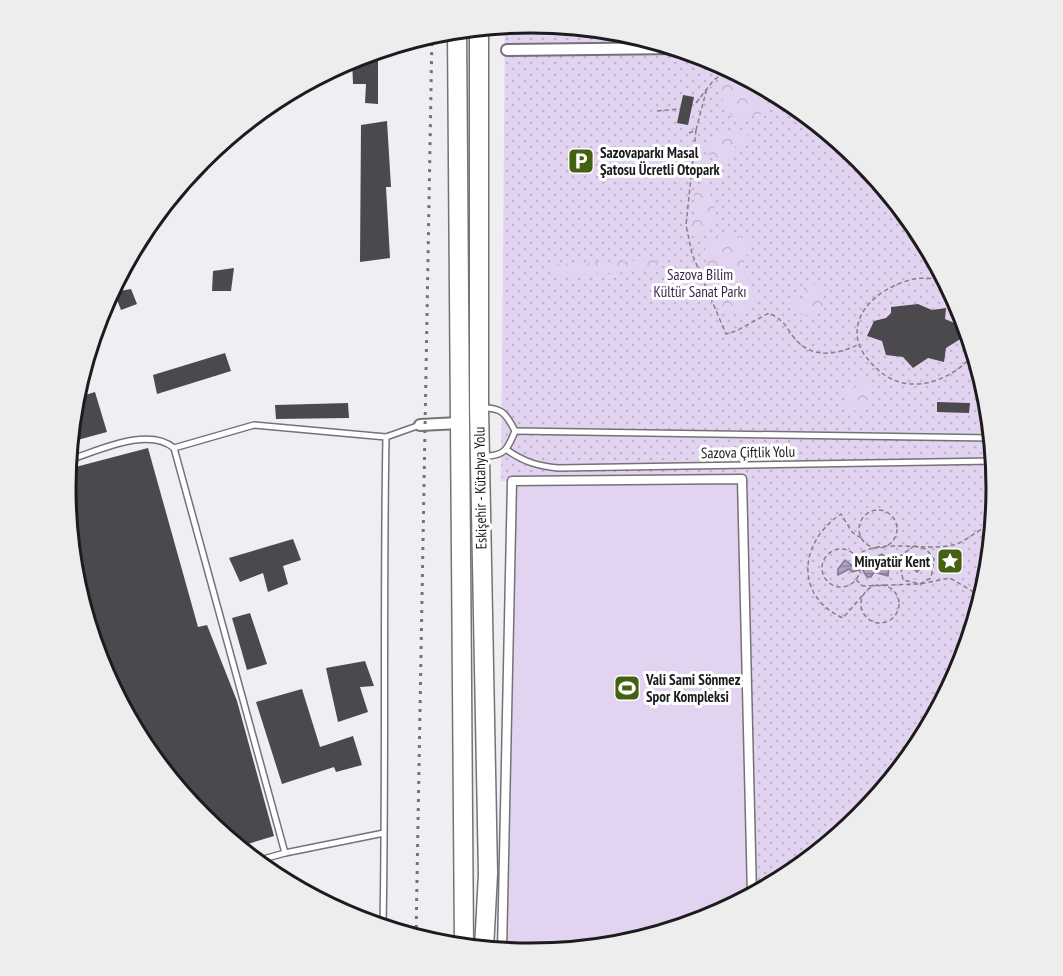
<svg xmlns="http://www.w3.org/2000/svg" width="1063" height="976" font-family="'PT Sans Narrow',sans-serif">
  <style>
    .grass { fill: url(#grass-dots) }
    .forest { fill: url(#forest-crowns) }
    .pitch { fill: #e2d4f0 }
    .water { fill: url(#water-rules); stroke: #847791; stroke-width: 1.5 }
    .building { fill: #4b494e }
    .lines { fill: none; stroke-linecap: round; stroke-linejoin: round }
    .service-casing { stroke: #757277; stroke-width: 8 }
    .pedestrian-casing { stroke: #757277; stroke-width: 11 }
    .minor-casing { stroke: #757277; stroke-width: 14 }
    .trunk-casing { stroke: #757277; stroke-width: 21 }
    .path { stroke: #838185; stroke-width: 1.5; stroke-dasharray: 4.5 3; stroke-linecap: butt }
    .service { stroke: #fff; stroke-width: 5 }
    .pedestrian { stroke: #fff; stroke-width: 8 }
    .minor { stroke: #fff; stroke-width: 10 }
    .trunk { stroke: #fff; stroke-width: 18 }
    .rail { stroke: #747376; stroke-width: 3; stroke-dasharray: 3 6; stroke-linecap: butt }
    .labels { text-anchor: middle; dominant-baseline: central; stroke-width: 6; stroke-linejoin: round; paint-order: stroke }
    .poi-label { font-size: 15px; font-weight: bold; fill: #1c1b1d; stroke: #fff; text-anchor: start }
    .park-label { font-size: 15px; fill: #391f4e; stroke: #fff }
    .street-label { font-size: 15px; fill: #1c1b1d; stroke: #fff }
    .rim { fill: none; stroke: #1c1b1d; stroke-width: 3 }
  </style>
  <defs>
    <pattern id="grass-dots" width="8" height="8" patternUnits="userSpaceOnUse" patternTransform="scale(1.5)"><rect width="8" height="8" fill="#e2d4f0"/><path d="M2 2h.1M6 6h.1" fill="none" stroke="#c1b5cd" stroke-width="1.8" stroke-linecap="round"/></pattern>
    <pattern id="forest-crowns" width="20" height="18" patternUnits="userSpaceOnUse" patternTransform="scale(1.5)"><rect width="20" height="18" fill="#e2d4f0"/><path d="M2 6a3 3 0 1 1 6 0M12 15a3 3 0 1 1 6 0" fill="none" stroke="#c1b5cd"/></pattern>
    <pattern id="water-rules" width="6" height="5" patternUnits="userSpaceOnUse" patternTransform="scale(1.5)"><rect width="6" height="5" fill="#b09ec3"/><path d="M0 2.5h6" fill="none" stroke="#8e809e"/></pattern>
  </defs>
  <rect width="100%" height="100%" fill="#f0edf3"/>
  <path class="grass" d="M532,23c30,2 63,2 92,9 58,13 114,37 165,68 39,25 73,61 103,97 171,223 115,562 -140,698l-11,-416 -240,2 4,-456z"/>
  <g class="forest">
    <path d="M733,71l17,9v5l6,2 2,-3 18,9 -14,21 -29,5 -16,-31 4,-6 11,-2z"/>
    <path d="M735,131l13,4 -3,7 -10,4 1,8 -7,9 -12,-1 -9,-7v-13l13,-10 9,5z"/>
    <path d="M701,188h7l8,24v11l-10,10 -10,-1c-7,-11 -1,-14 -1,-25 0,-5 -2,-10 -1,-15z"/>
    <path d="M723,235l16,1 14,10 -9,13c1,15 7,27 11,42l-15,12 -19,-5 -14,-30 -2,-37z"/>
    <path d="M657,260v11l-105,4 -1,-11z"/>
    <path d="M809,281l14,12 2,11 -13,11h-12l-10,-14 7,-5 6,5 3,-6 -3,-9z"/>
    <path d="M861,378l12,5 -2,17 -16,11 -9,-7 -1,-14 12,-3z"/>
  </g>
  <path class="pitch" d="M742,479l10,416c-76,41 -164,64 -250,56l10,-470z"/>
  <path class="water" d="M882,554l9,8 26,-1 4,7 -4,4 -7,-6h-21l-1,10 -14,-4 -3,5h-4l-5,-8 -10,3 -3,-3 -11,6v-6l7,-9 9,7 10,-1z"/>
  <g class="building">
    <path d="M369,53l9,1v50l-13,-1 1,-19h-13l-1,-25z"/>
    <path d="M683,95l11,2 -6,28 -11,-2z"/>
    <path d="M387,121l4,66h-5l4,71 -30,4 1,-137z"/>
    <path d="M234,268l-3,23h-19l1,-20z"/>
    <path d="M131,289l6,15 -16,6 -7,-18z"/>
    <path d="M918,304l14,6 14,-2 -1,11 14,6 3,13 -16,10 -2,14 -16,-4 -15,10 -10,-11 -17,-2 -4,-14 -15,-5 7,-15 12,-3 5,-5v-6z"/>
    <path d="M225,353l6,18 -74,23 -4,-19z"/>
    <path d="M95,392l12,40 -37,10 5,-44z"/>
    <path d="M937,402l33,1 -1,10 -32,-1z"/>
    <path d="M348,403l1,15 -73,1 -1,-14z"/>
    <path d="M148,448l50,179 9,-2 30,76 37,135 -36,11 -36,-30 -58,-71 -43,-80 -26,-88 -9,-90 2,-19z"/>
    <path d="M293,539l8,21 -18,6 5,18 -20,8 -5,-19 -23,9 -11,-24z"/>
    <path d="M250,613l17,51 -20,6 -15,-52z"/>
    <path d="M365,661l9,25 -14,1 8,25 -30,10 -12,-54z"/>
    <path d="M302,689l18,58 33,-11 9,29 -26,7 -2,-5 -52,17 -26,-82z"/>
  </g>
  <g class="lines">
    <defs>
      <g id="service">
        <path d="M481,408c20,-1 25,5 34,23 -7,18 -11,26 -32,25"/>
        <path d="M515,431l477,7"/>
        <path d="M386,437l34,-12"/>
        <path d="M507,450c17,12 31,16 51,18l436,-7"/>
        <path d="M69,460c29,-9 79,-34 105,-12"/>
        <path d="M984,591l5,-18"/>
        <path d="M256,861l29,-8"/>
        <path d="M383,927c3,-163 0,-327 3,-490l-132,-12 -80,23 111,405 99,-20"/>
      </g>
      <path id="pedestrian" d="M502,951l10,-470 230,-2 10,416"/>
      <g id="minor">
        <path d="M507,50l171,-2"/>
        <path d="M420,425l39,-2"/>
      </g>
      <g id="trunk">
        <path d="M479,28v380l9,466 -4,75"/>
        <path d="M457,30l7,917"/>
      </g>
    </defs>
    <use href="#service" class="service-casing"/>
    <use href="#pedestrian" class="pedestrian-casing"/>
    <use href="#minor" class="minor-casing"/>
    <use href="#trunk" class="trunk-casing"/>
    <g class="path">
      <path d="M696,103l17,-22 16,-13"/>
      <path d="M657,111l23,-2"/>
      <path d="M696,130l-10,95 6,29 34,80 10,-3 33,-18c20,10 16,16 29,29 17,17 42,12 61,2"/>
      <path d="M689,133l7,-3 11,-42"/>
      <path d="M946,280c-11,-1 -22,-3 -32,-1 -28,6 -63,29 -56,62 2,10 11,20 17,26 30,31 75,16 100,-14"/>
      <circle cx="878" cy="529" r="19"/>
      <path d="M861,538l-9,-6 -11,-18c-42,28 -47,82 2,104l20,-23"/>
      <path d="M914,546l12,3 8,10 -3,19 -11,6 -17,-4 -4,-23z"/>
      <circle cx="841" cy="568" r="19"/>
      <path d="M855,556c26,-19 69,-4 98,-11 12,-3 22,-13 33,-18l7,1"/>
      <path d="M856,580l7,6 57,-2 30,-6 27,16"/>
      <circle cx="880" cy="604" r="19"/>
    </g>
    <use href="#service" class="service"/>
    <use href="#pedestrian" class="pedestrian"/>
    <use href="#minor" class="minor"/>
    <use href="#trunk" class="trunk"/>
    <path class="rail" d="M416,937l16,-903"/>
  </g>
  <defs>
    <symbol id="parking-square" viewBox="-11 -11 22 22"><rect x="-9" y="-9" width="18" height="18" rx="4" fill="#446011" stroke="#fff"/><path d="M-3.5-5.5H1a3.5 3.5 0 0 1 0 7H-1V5.5H-3.5ZM-1-3.4V-.6H.8a1.4 1.4 0 0 0 0-2.8Z" fill="#fff"/></symbol>
    <symbol id="sight-square" viewBox="-11 -11 22 22"><rect x="-9" y="-9" width="18" height="18" rx="4" fill="#446011" stroke="#fff"/><path d="M0-6L1.8-2.2L6-1.7L2.9 1.2L3.7 5.4L0 3.3L-3.7 5.4L-2.9 1.2L-6-1.7L-1.8-2.2Z" fill="#fff"/></symbol>
    <symbol id="stadium-square" viewBox="-11 -11 22 22"><rect x="-9" y="-9" width="18" height="18" rx="4" fill="#446011" stroke="#fff"/><path d="M0-5a6.5 5 0 1 0 0 10a6.5 5 0 1 0 0-10ZM-3.5-1.8h7v3.6h-7Z" fill="#fff"/></symbol>
  </defs>
  <g fill-rule="evenodd">
    <use href="#parking-square" x="566" y="146" width="30" height="30"/>
    <use href="#sight-square" x="935" y="546" width="30" height="30"/>
    <use href="#stadium-square" x="612" y="673" width="30" height="30"/>
  </g>
  <g class="labels">
    <g class="poi-label">
      <text x="600" y="152">Sazovaparkı Masal<tspan x="600" dy="17">Şatosu Ücretli Otopark</tspan></text>
      <text x="930" y="561" text-anchor="end">Minyatür Kent</text>
      <text x="646" y="679">Vali Sami Sönmez<tspan x="646" dy="17">Spor Kompleksi</tspan></text>
    </g>
    <g class="park-label">
      <text x="700" y="274">Sazova Bilim<tspan x="700" dy="17">Kültür Sanat Parkı</tspan></text>
    </g>
    <g class="street-label">
      <text transform="translate(748 452) rotate(-1)">Sazova Çiftlik Yolu</text>
      <text transform="translate(480 488) rotate(-91)">Eskişehir - Kütahya Yolu</text>
    </g>
  </g>
  <path d="M0 0H1063V976H0ZM76 488a455 455 0 1 1 910 0a455 455 0 1 1-910 0Z" fill="#ededed" fill-rule="evenodd"/>
  <path class="rim" d="M76 488a455 455 0 1 1 910 0a455 455 0 1 1-910 0Z"/>
</svg>
